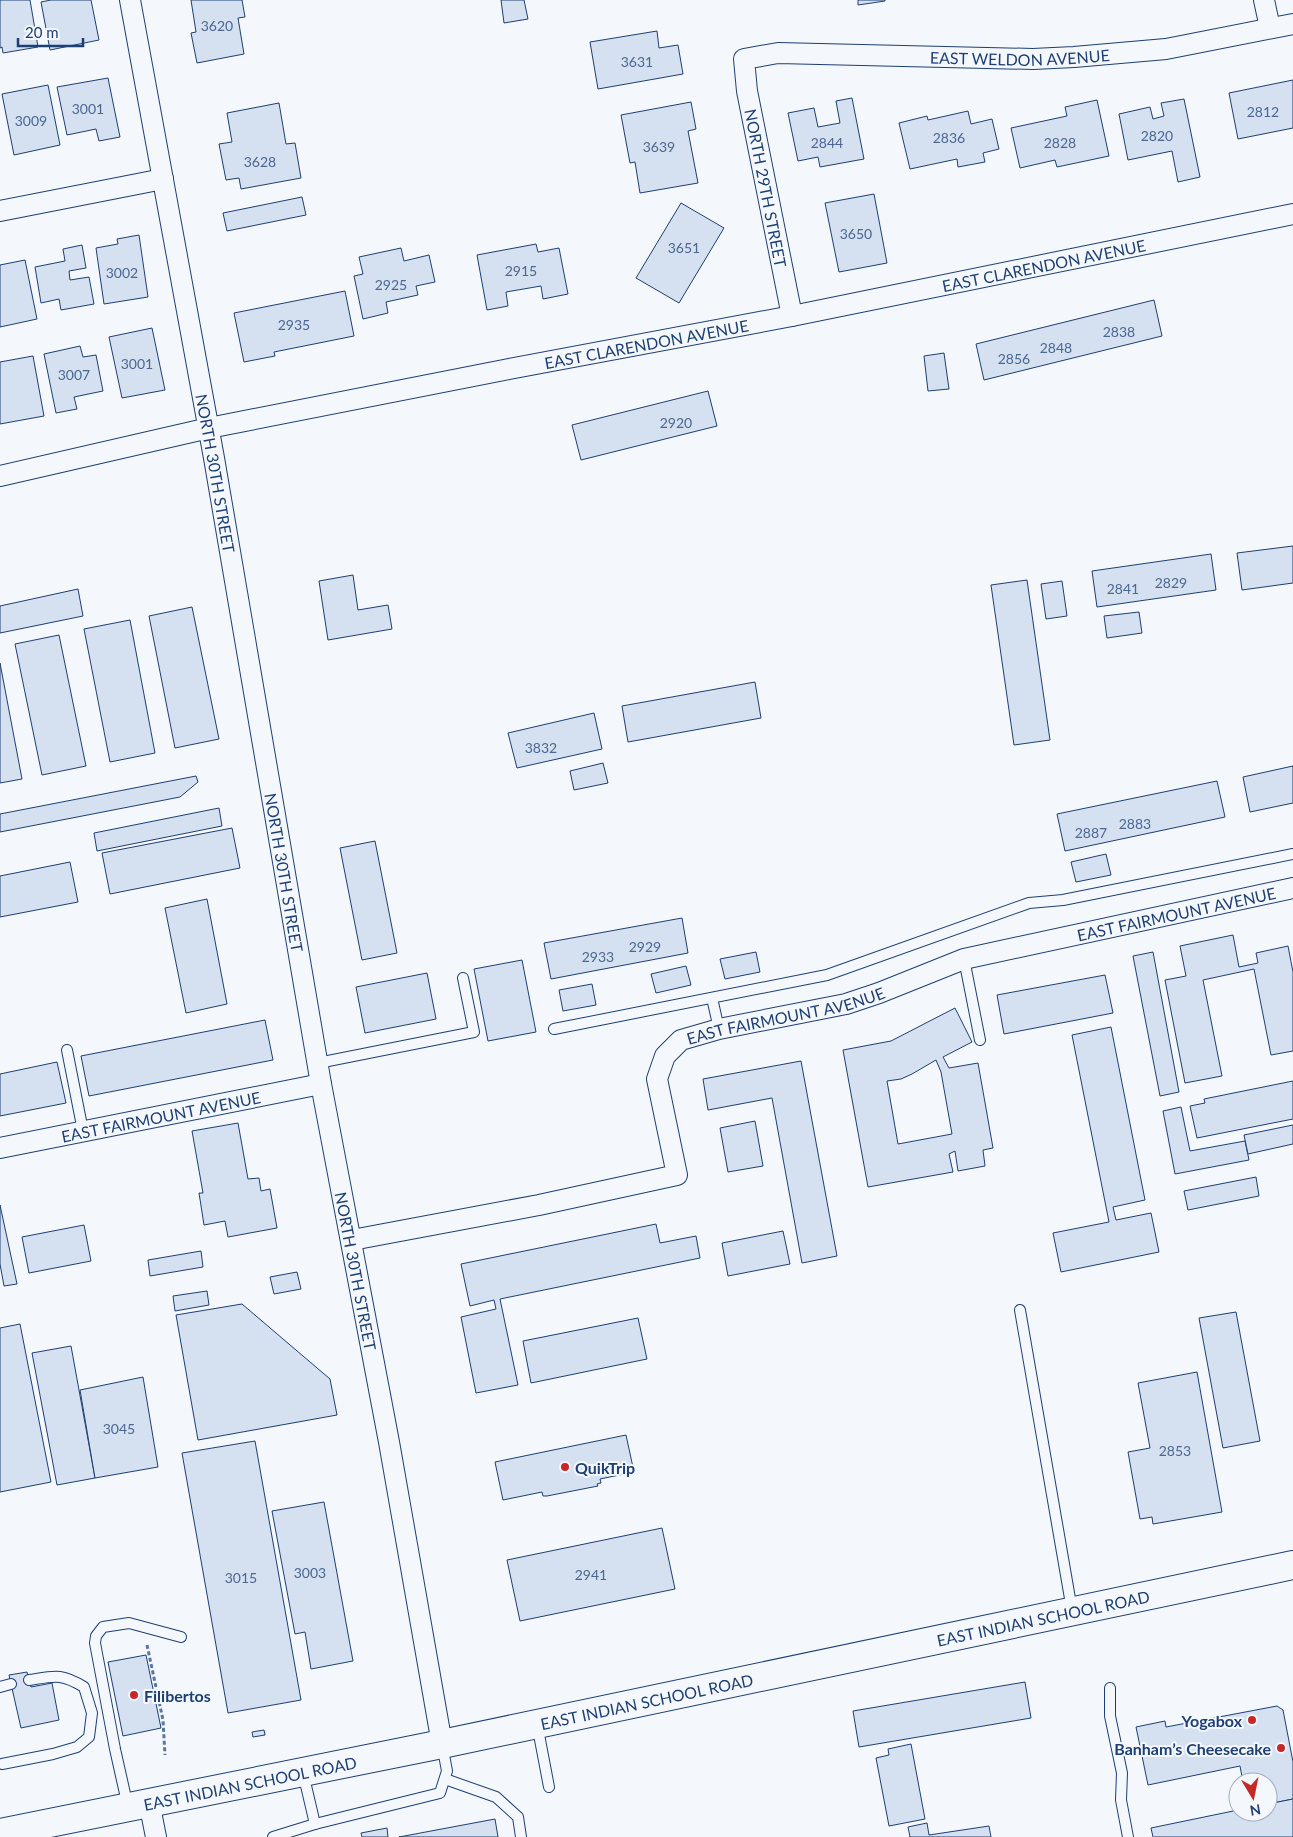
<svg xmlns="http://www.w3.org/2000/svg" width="1293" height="1837" font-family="Lato,sans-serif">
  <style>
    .building { fill: #d5e0f0; stroke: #1d3f73; fill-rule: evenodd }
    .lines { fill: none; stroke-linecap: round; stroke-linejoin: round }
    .lane-casing { stroke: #1d3f73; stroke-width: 12 }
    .street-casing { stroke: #1d3f73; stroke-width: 22 }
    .secondary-casing { stroke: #1d3f73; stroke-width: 30 }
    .path { stroke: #5e769c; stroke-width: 3; stroke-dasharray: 4 2.5; stroke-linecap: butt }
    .lane { stroke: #f4f7fb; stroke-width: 10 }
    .street { stroke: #f4f7fb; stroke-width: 20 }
    .secondary { stroke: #f4f7fb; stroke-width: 28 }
    .poi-dot { fill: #c62828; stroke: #f4f7fb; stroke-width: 2 }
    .labels { text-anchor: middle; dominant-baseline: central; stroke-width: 4; stroke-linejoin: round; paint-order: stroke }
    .number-label { font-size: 14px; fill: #4b6792 }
    .street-label { font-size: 16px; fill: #1d3f73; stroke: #f4f7fb }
    .poi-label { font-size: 16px; font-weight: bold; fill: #1d3f73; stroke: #f4f7fb; text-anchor: start }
  </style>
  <rect width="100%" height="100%" fill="#f4f7fb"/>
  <g class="building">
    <path d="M0,0h30l8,47 -35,6 -1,-6 -2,1z"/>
    <path d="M51,0h40l8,40 -49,10 -9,-48z"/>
    <path d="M191,0h51l3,17 -7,1 6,36 -47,9 -6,-30 5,-1z"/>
    <path d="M501,0h23l4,19 -24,4z"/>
    <path d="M858,0h27v1l-27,4z"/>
    <path d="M657,31l2,17 19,-3 5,29 -85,15 -8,-47z"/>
    <path d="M108,78l12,59 -21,4 -3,-12 -29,6 -10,-48z"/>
    <path d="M1293,80v48l-55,11 -9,-46z"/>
    <path d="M48,85l12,60 -46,10 -12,-61z"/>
    <path d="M852,98l12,61 -44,8 -2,-10 -20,4 -10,-48 26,-5 4,19 22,-4 -4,-22z"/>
    <path d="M1184,99l16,78 -22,5 -6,-31 -44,9 -9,-46 31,-7 3,12 11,-3 -3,-13z"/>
    <path d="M1097,100l12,56 -52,11 -2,-7 -35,8 -9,-40 56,-12 -2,-9z"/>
    <path d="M691,102l5,27 -8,2 10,52 -58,10 -5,-31 -5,1 -9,-48z"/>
    <path d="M279,103l7,41 9,-1 6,35 -60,11 -2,-11 -13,2 -7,-36 13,-2 -5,-29z"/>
    <path d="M968,111l3,13 21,-5 7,30 -16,4 2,9 -27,5 -1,-8 -47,10 -11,-46 28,-7 1,4z"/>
    <path d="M874,194l13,69 -48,9 -14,-69z"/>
    <path d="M302,197l4,18 -79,16 -4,-18z"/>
    <path d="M681,203l43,25 -45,75 -43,-25z"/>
    <path d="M139,235l9,62 -44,7 -8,-56 22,-4 -1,-5z"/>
    <path d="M536,244l2,8 21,-4 9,46 -25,5 -2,-13 -35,6 2,14 -21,4 -10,-55z"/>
    <path d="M82,245l4,23 -17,3 1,9 19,-3 5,27 -33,6 -2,-11 -18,4 -6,-36 30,-6 -2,-12z"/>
    <path d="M401,248l3,13 25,-6 6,27 -19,4 2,9 -32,7 2,11 -25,6 -9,-43 9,-2 -4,-17z"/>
    <path d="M25,260l12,59 -37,8v-62z"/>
    <path d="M345,291l9,45 -80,16 1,4 -31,6 -10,-49z"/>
    <path d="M1154,300l8,36 -178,44 -8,-36z"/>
    <path d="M152,328l13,62 -43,8 -13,-61z"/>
    <path d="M80,346l3,11 13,-2 7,36 -29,6 3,12 -21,4 -12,-59z"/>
    <path d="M944,353l5,36 -21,2 -4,-35z"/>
    <path d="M33,356l11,60 -44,8v-62z"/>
    <path d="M708,391l9,35 -136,34 -9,-35z"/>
    <path d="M1293,546v37l-51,7 -5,-37z"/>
    <path d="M1211,554l5,36 -119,17 -5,-36z"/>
    <path d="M353,575l5,35 30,-5 4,24 -64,11 -9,-59z"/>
    <path d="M1027,580l23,160 -36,5 -23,-160z"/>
    <path d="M1062,581l5,35 -21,3 -5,-35z"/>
    <path d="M78,589l5,27 -83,17v-27z"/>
    <path d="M192,607l27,132 -44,9 -26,-132z"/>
    <path d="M1139,612l3,21 -35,5 -3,-22z"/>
    <path d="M130,620l25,133 -45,9 -26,-133z"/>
    <path d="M59,635l27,131 -44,9 -27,-131z"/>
    <path d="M0,663l22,116 -22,4z"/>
    <path d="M755,682l6,36 -133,24 -6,-36z"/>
    <path d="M594,713l8,36 -85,19 -9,-35z"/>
    <path d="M603,763l5,20 -34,7 -4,-19z"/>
    <path d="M1293,766v37l-43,9 -7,-35z"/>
    <path d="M196,776l2,6 -18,15 -180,35v-18z"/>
    <path d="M1217,781l8,36 -160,34 -8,-37z"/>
    <path d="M219,808l3,18 -125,25 -3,-18z"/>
    <path d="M232,828l8,40 -130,26 -8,-41z"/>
    <path d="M375,841l22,112 -35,7 -22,-112z"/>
    <path d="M1106,854l5,21 -35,7 -5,-20z"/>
    <path d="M70,862l8,40 -78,15v-41z"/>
    <path d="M207,899l20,105 -41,9 -21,-105z"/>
    <path d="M682,918l6,35 -137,26 -7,-36z"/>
    <path d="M1233,935l6,32 19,-4 -2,-10 32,-7 5,26v79l-22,4 -17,-86 -51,11 19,96 -37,7 -20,-103 21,-4 -6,-30z"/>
    <path d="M756,952l4,20 -35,7 -5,-20z"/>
    <path d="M1153,952l26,140 -19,4 -27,-140z"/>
    <path d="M522,960l14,72 -48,9 -14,-72z"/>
    <path d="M686,966l5,19 -35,8 -5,-19z"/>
    <path d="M427,973l9,46 -71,14 -9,-46z"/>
    <path d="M1105,975l8,38 -109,21 -7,-39z"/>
    <path d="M592,984l4,21 -33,6 -4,-21z"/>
    <path d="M955,1008l17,34 -29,15 6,11 29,-5 15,85 -10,2 2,16 -27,5 -3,-20 -6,3 4,18 -85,15 -25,-137 48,-9zM936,1060l5,12 11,62 -54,10 -11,-63 14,-2 11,-5z"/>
    <path d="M265,1020l8,40 -184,36 -8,-40z"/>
    <path d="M1111,1027l34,173 -32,7 3,13 35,-7 8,39 -98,20 -8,-39 56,-11 -37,-187z"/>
    <path d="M801,1061l36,195 -35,7 -30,-165 -64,12 -5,-31z"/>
    <path d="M57,1062l9,41 -66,13v-42z"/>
    <path d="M1293,1081v38l-96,19 -7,-32 15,-3 -1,-4z"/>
    <path d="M1181,1107l9,44 55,-10 4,19 -74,14 -12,-63z"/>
    <path d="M755,1121l8,45 -35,6 -8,-44z"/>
    <path d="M238,1123l10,56 11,-1 2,13 9,-2 7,39 -49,9 -3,-16 -21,4 -5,-32h4l-11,-62z"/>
    <path d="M1293,1125v19l-45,10 -4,-19z"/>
    <path d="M1256,1177l3,19 -71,14 -4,-19z"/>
    <path d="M0,1205l17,79 -13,2 -4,-22z"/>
    <path d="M656,1224l4,19 36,-7 4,22 -200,41 18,86 -42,8 -15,-76 35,-8 -2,-9 -24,6 -9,-42z"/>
    <path d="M84,1225l7,36 -62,12 -7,-36z"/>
    <path d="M783,1231l7,33 -62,12 -6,-33z"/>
    <path d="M201,1251l2,16 -53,9 -2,-16z"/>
    <path d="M297,1272l4,17 -27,5 -4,-17z"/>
    <path d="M207,1291l2,14 -34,6 -2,-15z"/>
    <path d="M242,1304l88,75 7,36 -139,25 -22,-125z"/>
    <path d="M1236,1312l24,129 -37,7 -24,-130z"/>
    <path d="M638,1318l9,41 -116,24 -8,-42z"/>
    <path d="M20,1324l31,158 -51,10v-164z"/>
    <path d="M71,1346l24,132 -38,7 -25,-132z"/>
    <path d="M1197,1372l25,140 -69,12 -1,-7 -12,2 -12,-67 22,-4 -12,-65z"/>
    <path d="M143,1377l15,90 -63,11 -15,-88z"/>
    <path d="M626,1435l8,37 -34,7 1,4 -4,1 1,2 -51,10h-4l-1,-4 -39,8 -8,-38z"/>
    <path d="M255,1441l46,259 -73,13 -46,-260z"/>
    <path d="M324,1502l29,159 -42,8 -6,-37 -10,2 -23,-123z"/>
    <path d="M662,1528l13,61 -155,32 -13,-61z"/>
    <path d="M146,1655l15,73 -38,8 -15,-74z"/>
    <path d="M27,1672l4,15 21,-4 7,37 -38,8 -12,-53z"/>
    <path d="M1025,1682l6,36 -172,29 -6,-36z"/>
    <path d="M1277,1706l6,4 10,52v37l-25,5v-22h-25l-3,-16 -92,19 -12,-58 29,-6 1,6z"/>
    <path d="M264,1730l1,5 -12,2 -1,-5z"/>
    <path d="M911,1744l14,75 -36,7 -13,-68 13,-3 -1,-6z"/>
    <path d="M1293,1799v38h-140l-2,-9 87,-18v2h30v-8z"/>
    <path d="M495,1819l3,18h-99z"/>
    <path d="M927,1823l2,12 60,-9 2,11h-81l-2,-10z"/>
    <path d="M387,1828l1,9h-26l-1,-4z"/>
  </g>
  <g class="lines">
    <defs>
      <g id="lane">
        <path d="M964,959l16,81"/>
        <path d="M712,998l7,31"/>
        <path d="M554,1029l273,-54 202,-72 34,-3 230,-46"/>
        <path d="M67,1050l16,81"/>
        <path d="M318,1063l156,-31 -11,-54"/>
        <path d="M1020,1310l52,300"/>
        <path d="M0,1687l11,-3"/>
        <path d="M1110,1688v28l12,57 -1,27 7,37"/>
        <path d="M537,1724l12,63"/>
        <path d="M2,1764l51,-10 24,-7 12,-10 3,-24 -8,-26c-23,-14 -29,-11 -55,-7"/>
        <path d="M445,1779l51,18 22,20 3,20"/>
        <path d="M128,1807l-13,-58 -20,-106 1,-7 7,-9 26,-4 52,14"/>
        <path d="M315,1824l125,-31 7,-22 -5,-27"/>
        <path d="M273,1837l42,-13 -12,-51"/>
      </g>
      <g id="street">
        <path id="s1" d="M130,0l84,458 107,626 68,358 53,302"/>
        <path d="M1264,0l6,28"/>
        <path d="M0,211l163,-32"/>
        <path id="s2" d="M792,316l-45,-225 -3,-32 34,-6 255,6 41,-2 92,-8 127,-25"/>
        <path id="s3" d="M0,476l209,-48 300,-59 283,-53 501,-102"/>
        <path id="s4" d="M0,1148l321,-64"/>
        <path id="s5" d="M352,1240l187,-35 138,-30 -20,-96 8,-23 16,-16 38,-11 127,-25 33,-11 85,-34 329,-71"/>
        <path d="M149,1802l7,35"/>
      </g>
      <g id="secondary">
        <path id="s6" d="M0,1833l442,-89 851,-179"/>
      </g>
    </defs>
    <use href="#lane" class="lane-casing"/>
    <use href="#street" class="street-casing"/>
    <use href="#secondary" class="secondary-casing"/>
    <path class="path" d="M147,1645l16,75 2,35"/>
    <use href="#lane" class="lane"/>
    <use href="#street" class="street"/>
    <use href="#secondary" class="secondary"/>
  </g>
  <g class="poi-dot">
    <circle cx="565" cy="1467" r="5"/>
    <circle cx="134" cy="1695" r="5"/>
    <circle cx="1252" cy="1720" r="5"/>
    <circle cx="1281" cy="1748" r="5"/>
  </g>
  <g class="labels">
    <g class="number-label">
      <text x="217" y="25">3620</text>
      <text x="637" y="61">3631</text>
      <text x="88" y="108">3001</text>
      <text x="1263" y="111">2812</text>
      <text x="31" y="120">3009</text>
      <text x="1157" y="135">2820</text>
      <text x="949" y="137">2836</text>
      <text x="827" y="142">2844</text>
      <text x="1060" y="142">2828</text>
      <text x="659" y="146">3639</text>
      <text x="260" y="161">3628</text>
      <text x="856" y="233">3650</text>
      <text x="684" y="247">3651</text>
      <text x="521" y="270">2915</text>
      <text x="122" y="272">3002</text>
      <text x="391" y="284">2925</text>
      <text x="294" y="324">2935</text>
      <text x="1119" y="331">2838</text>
      <text x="1056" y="347">2848</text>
      <text x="1014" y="358">2856</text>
      <text x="137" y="363">3001</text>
      <text x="74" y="374">3007</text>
      <text x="676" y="422">2920</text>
      <text x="1171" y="582">2829</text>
      <text x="1123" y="588">2841</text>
      <text x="541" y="747">3832</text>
      <text x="1135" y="823">2883</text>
      <text x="1091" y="832">2887</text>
      <text x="645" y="946">2929</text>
      <text x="598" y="956">2933</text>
      <text x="119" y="1428">3045</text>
      <text x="1175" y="1450">2853</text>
      <text x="310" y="1572">3003</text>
      <text x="591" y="1574">2941</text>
      <text x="241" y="1577">3015</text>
    </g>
    <g class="street-label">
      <text stroke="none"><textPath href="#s2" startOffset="538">EAST WELDON AVENUE</textPath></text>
      <text transform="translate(766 188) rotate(79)">NORTH 29TH STREET</text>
      <text stroke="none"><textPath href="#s3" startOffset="1065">EAST CLARENDON AVENUE</textPath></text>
      <text stroke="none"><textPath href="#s3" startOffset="660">EAST CLARENDON AVENUE</textPath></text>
      <text stroke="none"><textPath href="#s1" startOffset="481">NORTH 30TH STREET</textPath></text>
      <text stroke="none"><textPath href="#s1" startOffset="886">NORTH 30TH STREET</textPath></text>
      <text stroke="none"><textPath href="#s5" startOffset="989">EAST FAIRMOUNT AVENUE</textPath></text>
      <text stroke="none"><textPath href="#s5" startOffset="584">EAST FAIRMOUNT AVENUE</textPath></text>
      <text stroke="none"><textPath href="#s4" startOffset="164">EAST FAIRMOUNT AVENUE</textPath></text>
      <text stroke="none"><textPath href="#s1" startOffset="1291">NORTH 30TH STREET</textPath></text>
      <text stroke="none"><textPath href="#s6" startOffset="1065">EAST INDIAN SCHOOL ROAD</textPath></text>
      <text stroke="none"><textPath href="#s6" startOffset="660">EAST INDIAN SCHOOL ROAD</textPath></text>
      <text stroke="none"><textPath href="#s6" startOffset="255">EAST INDIAN SCHOOL ROAD</textPath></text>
    </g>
    <g class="poi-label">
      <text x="575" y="1467">QuikTrip</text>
      <text x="144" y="1695">Filibertos</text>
      <text x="1242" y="1720" text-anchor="end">Yogabox</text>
      <text x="1271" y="1748" text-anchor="end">Banham’s Cheesecake</text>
    </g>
  </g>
  <g transform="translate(1253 1797) rotate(170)"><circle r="24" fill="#f4f7fb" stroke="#9eadc5"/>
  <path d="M0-4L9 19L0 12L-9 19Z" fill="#c62828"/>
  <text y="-8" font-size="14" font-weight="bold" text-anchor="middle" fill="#1d3f73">N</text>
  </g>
  <path d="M18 38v8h65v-8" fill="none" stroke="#1d3f73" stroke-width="2.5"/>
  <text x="25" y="38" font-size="15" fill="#1d3f73" stroke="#f4f7fb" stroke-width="4" paint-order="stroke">20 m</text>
</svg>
